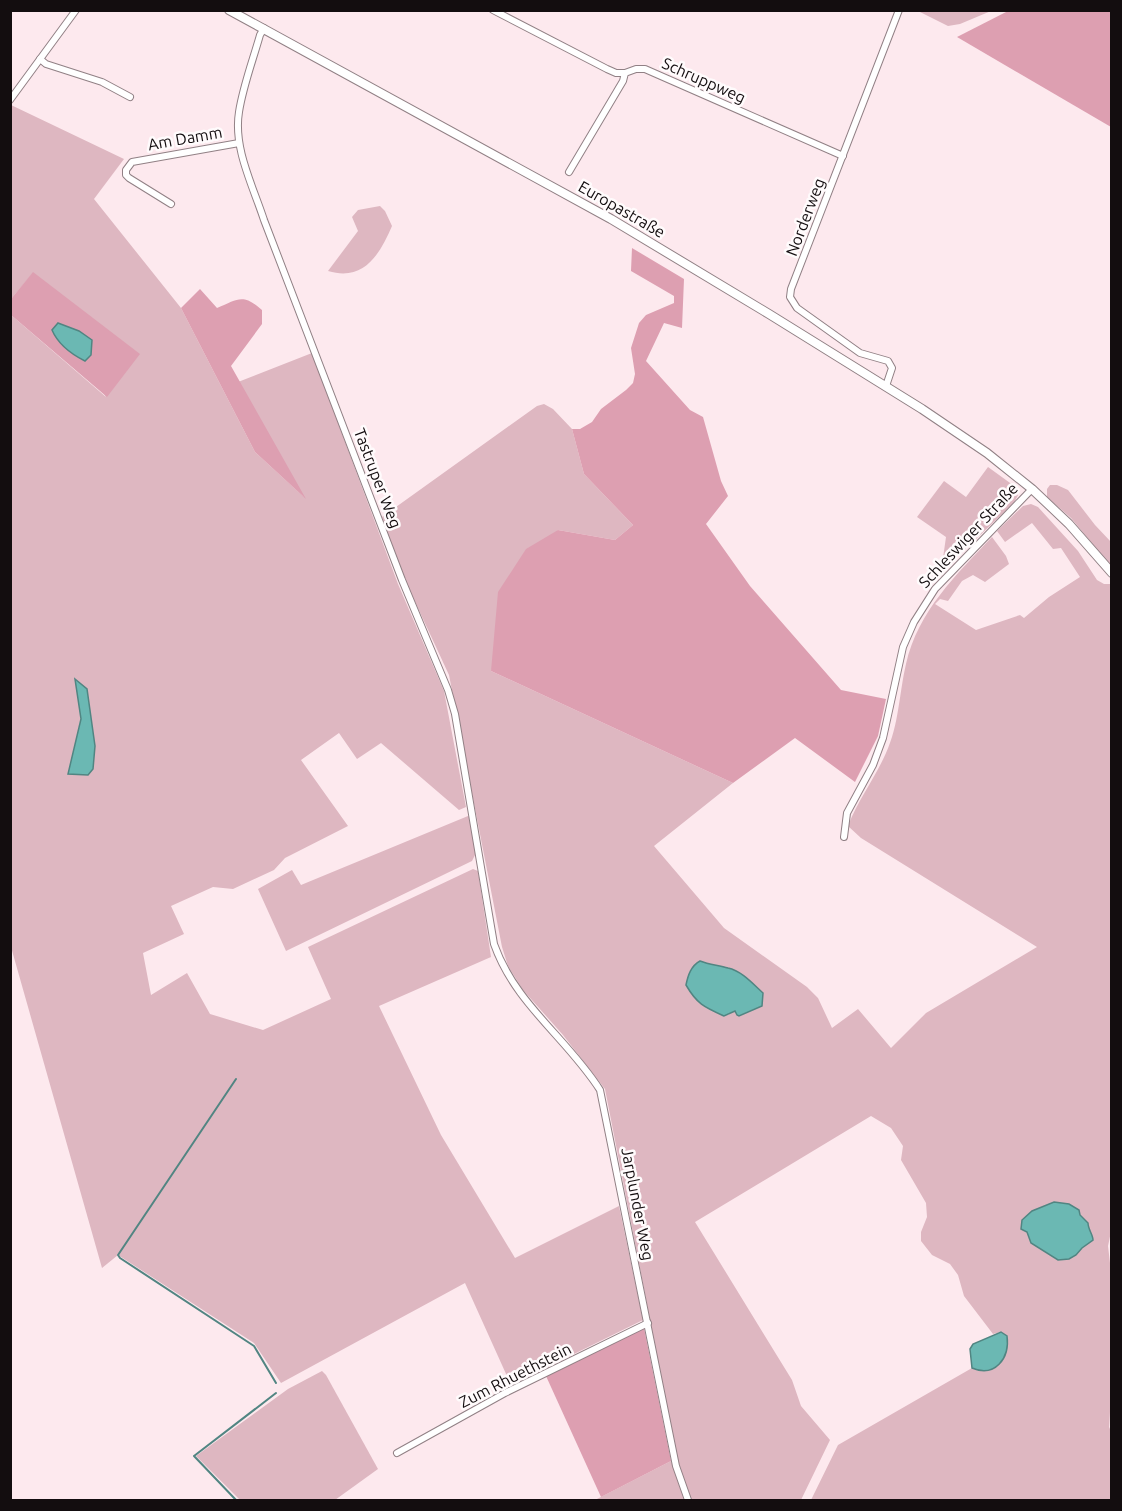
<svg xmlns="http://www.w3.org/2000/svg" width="1122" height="1511" font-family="Ubuntu,sans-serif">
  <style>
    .green { fill: #deb7c1; fill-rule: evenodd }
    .forest { fill: #dd9fb1 }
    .water { fill: #6bb8b3; stroke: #518582; stroke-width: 1.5 }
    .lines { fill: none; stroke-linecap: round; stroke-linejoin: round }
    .stream { stroke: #518582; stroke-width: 2 }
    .street-casing { stroke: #918085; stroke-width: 8 }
    .secondary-casing { stroke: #918085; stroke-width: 10 }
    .street { stroke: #fff; stroke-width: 6 }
    .secondary { stroke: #fff; stroke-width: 8 }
    .labels { text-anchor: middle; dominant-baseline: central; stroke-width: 5; stroke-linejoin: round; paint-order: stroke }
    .street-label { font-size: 16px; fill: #130d0f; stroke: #fffbfc }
  </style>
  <rect width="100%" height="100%" fill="#fde9ee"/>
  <g class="green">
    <path d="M918,11l73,-1v1l-31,13 -12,2z"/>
    <path d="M11,105l113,54 -30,40 87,109 74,144 49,45 -66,-115 74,-29 86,231 46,107 22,116 -7,3 -78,-67 -24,16 -18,-26 -38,27 47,66 -63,32 -11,12 -41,19 -20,-2 -42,19 13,28 -41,19 8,42 36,-22 23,41 53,16 68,-31 -23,-52 165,-78 5,2 13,86 -112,49 62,129 74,123 104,-52 24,114 -132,65 -46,-102 -184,100 -27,-40 -136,-88 -16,13 -91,-321v-632l95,82 -73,-124 -22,26zM87,689l8,57 -2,23 -5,6 -19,-1z"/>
    <path d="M380,206l5,5 7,15c-12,28 -28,56 -64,45l30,-40 -6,-14 6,-7z"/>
    <path d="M544,404l9,5 19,20 12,45 49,51 -18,15 -57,-10 -67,141 242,112 -79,63 70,82 83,59 11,11 14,30 26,-19 33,39 35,-35 111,-66 -176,-109 -13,-12c10,-26 27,-48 38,-73 13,-28 13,-59 20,-89 12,-53 50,-89 86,-127l14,19 3,8 -24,18 -12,-7 -11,6 -14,20 -8,-2 -5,5 41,26 44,-15 4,3 25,-21 31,-20 -19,-29 -8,1 -21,-26 -27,19 -8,-11 26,-25 8,-2 7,3 40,44 19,29 7,4h8v643l-4,19 4,34v134l-2,-2 -1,17 2,-4v75h-300l27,-55 134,-77 7,3 22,-39 -8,2 -29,-38 -6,-21 -8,-11 -18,-9 -11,-14v-9l6,-15 -1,-14 -25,-43 2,-14 -12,-18 -20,-12 -176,106 97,158 9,26 29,34 -29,60h-109l-6,-12 -10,-35 -71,-364 -42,-54 -40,-45 -15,-24 -6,-19 -53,-272 -45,-97 -22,-61 155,-111zM700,961l13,5 31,47 -5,3 -4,-6 -7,5zM1054,1202l15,2 19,19 1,9 4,5 -17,18 -7,4 -38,-16 -4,-11 5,-21z"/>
    <path d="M988,467l29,21 1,7 -4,8 -73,69 5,-35 -29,-20 27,-36 22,16z"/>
    <path d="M1050,485h7l11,5 27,35 16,17v24l-40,-48 -24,-21v-8z"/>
    <path d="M468,816l3,2 5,35 -4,8 -186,90 -28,-62 34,-19 9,15z"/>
    <path d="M322,1371l4,4 52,94 -43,31h-95l-44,-44 92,-67z"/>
    <path d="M671,1461l13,39h-89z"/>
  </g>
  <g class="forest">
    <path d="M1008,11h103v116l-154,-90z"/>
    <path d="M632,248l52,31 -2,49 -18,-5 -18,38 44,49 13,7 18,64 7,15 -22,28 44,62 91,104 45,9 -8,37 -23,46 -60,-44 -62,45 -242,-112 7,-79 28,-43 32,-19 57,10 18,-15 -49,-51 -12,-45h8l12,-7 9,-13 25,-19 7,-7 2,-9 -4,-26 8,-25 7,-8 28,-12v-7l-43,-25z"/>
    <path d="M33,272l107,82 -33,43 -96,-82v-16z"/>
    <path d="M200,289l17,19c21,-9 26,-15 45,2v14l-31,42 75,133 -51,-47 -74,-144z"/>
    <path d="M644,1328l27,133 -70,36 -55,-121z"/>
  </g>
  <g class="water">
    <path d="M58,323l21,8 13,9 -1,15 -6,6c-14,-7 -27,-17 -33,-31z"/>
    <path d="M75,679l12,10 8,57 -2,23 -5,6 -20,-1 13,-55z"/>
    <path d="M700,961c10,4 19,4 28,7 14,3 25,16 35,25l-1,13 -23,10 -2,-1 -2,-4 -11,5c-20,-9 -27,-12 -38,-31 2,-10 5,-19 14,-24z"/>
    <path d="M1054,1202l15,2 10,6 1,5 8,8c0,6 5,12 5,17l-11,8 -6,7 -7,4 -11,1 -27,-17 -4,-11 -6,-3 1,-9 10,-9z"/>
    <path d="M1001,1332l6,4c3,22 -12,42 -35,32l-2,-19 3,-5z"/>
  </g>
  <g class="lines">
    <g class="stream">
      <path d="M236,1079l-118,176 2,3 134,88 22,37"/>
      <path d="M236,1500l-42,-44 82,-63"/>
    </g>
    <defs>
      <g id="street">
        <path d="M493,10l114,59 9,4h9"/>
        <path d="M264,28l-4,7c-7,25 -17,51 -21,77 -6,36 14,74 25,108l138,360 46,110 7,24 39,230c21,60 73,94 106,146l76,376 12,34"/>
        <path d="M40,59l6,5 56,18 28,15"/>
        <path d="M10,100l66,-90"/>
        <path d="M569,172l54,-91 2,-8 11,-4h9l198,87"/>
        <path d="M171,204l-42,-26 -3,-3v-5l6,-8 107,-19"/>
        <path d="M886,386l6,-18 -4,-7 -28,-8 -63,-45 -7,-11 1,-8 108,-279"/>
        <path d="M844,837l3,-24 26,-48 10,-27 20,-91 11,-25 21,-33 97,-100"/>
        <path d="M397,1453l108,-60 143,-70"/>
      </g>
      <path id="secondary" d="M229,10l382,209 158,95 153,95 65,44 45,36 37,35 43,49"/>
    </defs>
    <use href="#street" class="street-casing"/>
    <use href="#secondary" class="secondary-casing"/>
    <use href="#street" class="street"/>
    <use href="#secondary" class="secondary"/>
  </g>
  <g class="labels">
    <g class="street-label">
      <text transform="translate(704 80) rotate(24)">Schruppweg</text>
      <text transform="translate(185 138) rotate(-10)">Am Damm</text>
      <text transform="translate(622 209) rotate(30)">Europastraße</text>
      <text transform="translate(805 217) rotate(-69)">Norderweg</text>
      <text transform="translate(378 478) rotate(69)">Tastruper Weg</text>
      <text transform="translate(968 535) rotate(-47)">Schleswiger Straße</text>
      <text transform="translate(638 1204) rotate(79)">Jarplunder Weg</text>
      <text transform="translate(515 1375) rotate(-27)">Zum Rhuethstein</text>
    </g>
  </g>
  <rect width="1122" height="1511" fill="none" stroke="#130d0f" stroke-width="24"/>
</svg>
